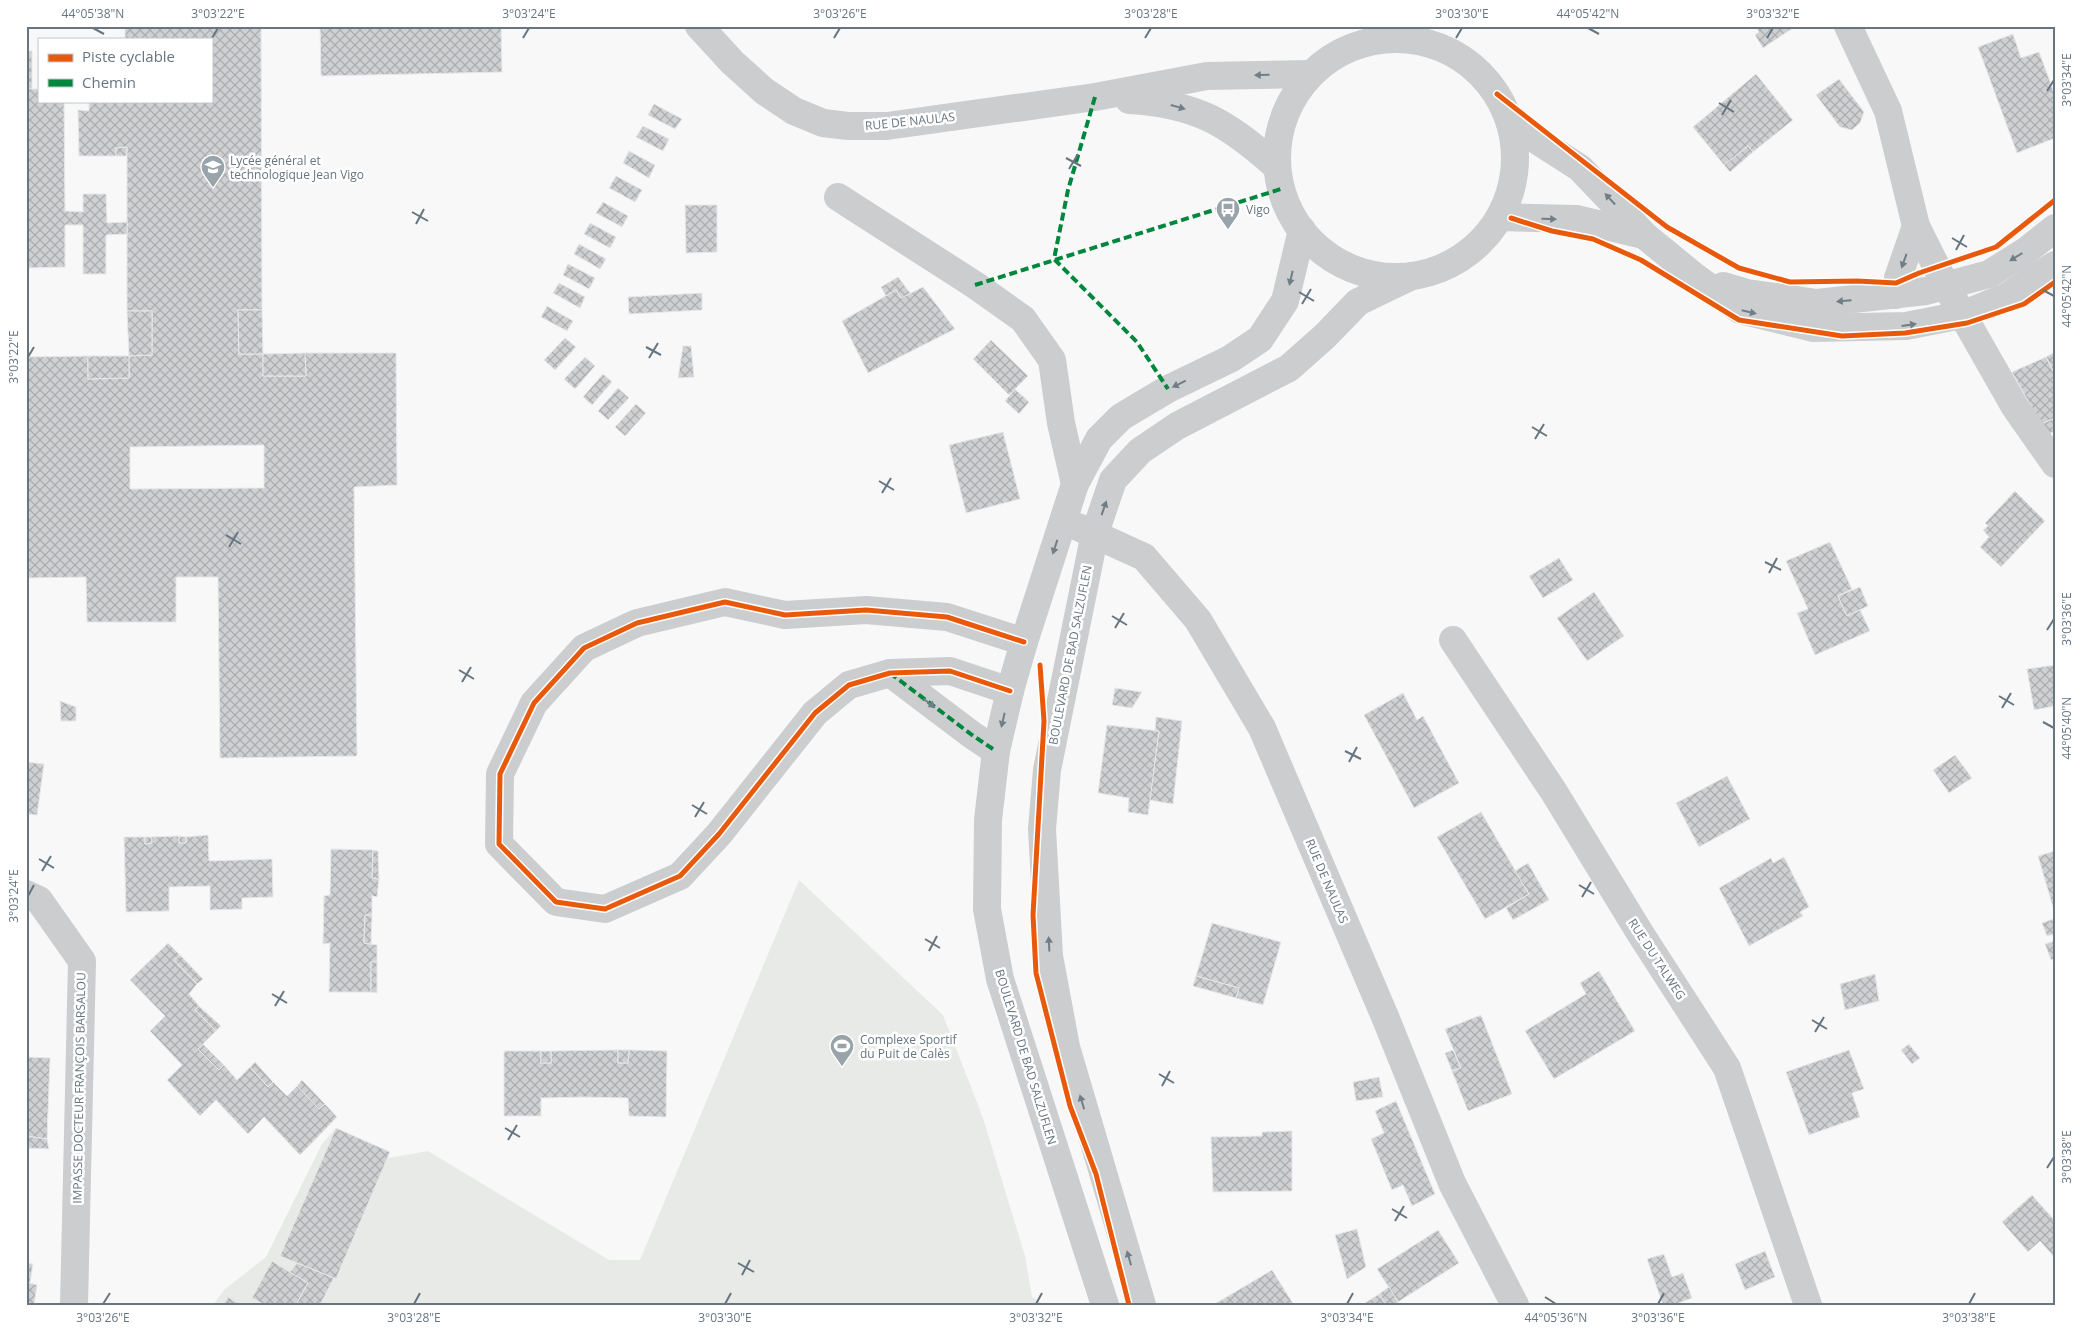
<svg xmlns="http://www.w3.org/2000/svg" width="2081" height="1331" font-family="'Open Sans',sans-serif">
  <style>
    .garden { fill: #e7eae6 }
    .building { fill: url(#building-cross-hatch); stroke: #e8e8e8; fill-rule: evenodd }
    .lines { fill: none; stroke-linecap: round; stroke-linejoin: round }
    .minor { stroke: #cbcdce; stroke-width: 28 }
    .quiet { stroke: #00873e; stroke-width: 4; stroke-dasharray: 8 4; stroke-linecap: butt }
    .cycleway-casing { stroke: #fff; stroke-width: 8 }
    .cycleway { stroke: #e8590c; stroke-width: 5 }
    .oneway { fill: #707e88 }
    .ticks { fill: none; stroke: #667580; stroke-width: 2 }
    .labels { text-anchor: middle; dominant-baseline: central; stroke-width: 5; stroke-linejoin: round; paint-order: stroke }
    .street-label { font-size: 12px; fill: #667580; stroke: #fff }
    .poi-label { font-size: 12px; fill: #667580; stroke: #fff; text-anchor: start }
    .neatline { fill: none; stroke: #667580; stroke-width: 2 }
    .ticks-label { font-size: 12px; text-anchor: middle; fill: #667580 }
  </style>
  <defs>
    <pattern id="building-cross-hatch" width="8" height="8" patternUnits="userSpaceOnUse" patternTransform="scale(1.25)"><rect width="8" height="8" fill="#cfd0d2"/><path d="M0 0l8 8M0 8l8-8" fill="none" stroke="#acadb0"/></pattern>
  </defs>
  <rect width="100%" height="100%" fill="#f8f8f8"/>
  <path class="garden" d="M799,880l144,135 40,103 42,138 7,41 13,8h-832l11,-15 42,-33 56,-113 14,-16 52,30 40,-7 181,109h31z"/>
  <g class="building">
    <path d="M125,26h136l1,284h-24l1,44h24v22h43l-1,-23h91l1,132 -43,2 3,269 -137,2 -2,-181h-42v45h-89l-1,-45 -60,1v-221l62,-1v23l41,-1v-22l23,-1v-44h-25v-164l-11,1v8h-37l-1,-46 11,1v-10h122v-62h-86zM264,445v43l-134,1v-42z"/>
    <path d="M320,26h181l1,46 -181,4z"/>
    <path d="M1756,26h40l-33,22 -8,-13 4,-3z"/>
    <path d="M2013,34l8,24 18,-6 16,43v43l-38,15 -39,-106z"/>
    <rect x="26" y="51" width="6" height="38"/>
    <path d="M1756,74l37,46 -40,32 -5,-6 -24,19 -31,-38z"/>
    <path d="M1839,79l25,33 -4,11 -8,7 -12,-3 -24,-32z"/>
    <path d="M26,89h13v12h25l1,110 18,1v-18h23l1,29 20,-1v12l-21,1v39h-23v-49h-18v42l-39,1z"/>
    <path d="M654,104l28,15 -7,10 -27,-14z"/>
    <path d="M643,126l26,13 -6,12 -27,-14z"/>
    <path d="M1748,146l5,6 -23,20 -6,-7z"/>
    <path d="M127,147l-1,9h-10v-8z"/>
    <path d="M629,151l26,14 -6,13 -26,-15z"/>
    <path d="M616,176l26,14 -7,12 -26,-14z"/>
    <path d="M603,202l25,14 -6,11 -26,-14z"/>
    <path d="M685,205h32v47l-31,1z"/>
    <path d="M590,223l26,14 -6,11 -26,-14z"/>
    <path d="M579,244l27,15 -6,10 -26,-15z"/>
    <path d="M568,264l27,14 -6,11 -26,-14z"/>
    <path d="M898,277l13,17 -10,4 -5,-8 -10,6 -5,-9z"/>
    <path d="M559,283l26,14 -5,11 -27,-15z"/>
    <path d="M923,287l32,42 -87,44 -26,-52 54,-31 5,8z"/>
    <path d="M702,293v17l-73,4 -1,-17z"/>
    <path d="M547,306l26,15 -6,10 -26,-14z"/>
    <path d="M238,310h24l1,44h-24z"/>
    <path d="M127,311h25v44l-23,1z"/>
    <path d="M565,338l11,9 -21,23 -11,-10z"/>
    <path d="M991,340l37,36 -19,19 -36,-36z"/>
    <path d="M683,346h8l3,31 -16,1z"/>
    <path d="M2055,352v23l-9,-18z"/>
    <path d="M305,353l1,23h-43v-22z"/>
    <path d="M88,356h41v22l-41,1z"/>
    <path d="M585,357l10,9 -20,23 -11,-10z"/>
    <path d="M2046,357l9,18v34l-2,1 2,8 -14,6 -29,-52z"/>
    <path d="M603,374l9,8 -20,23 -9,-8z"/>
    <path d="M618,388l11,10 -21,22 -10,-9z"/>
    <path d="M1015,389l14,13 -10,12 -14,-13z"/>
    <path d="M636,404l10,9 -21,23 -10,-9z"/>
    <path d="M2055,418v13l-8,4 -6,-11z"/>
    <path d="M1003,432l17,67 -54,14 -17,-68z"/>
    <path d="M2015,491l30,30 -44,46 -21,-20 9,-10 -6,-7 5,-4 -3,-3z"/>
    <path d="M1830,542l22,47 -14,7 9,20 13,-6 10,21 -55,24 -18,-42 11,-4 -22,-48z"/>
    <path d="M1559,558l14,22 -30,18 -14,-22z"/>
    <path d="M1860,587l8,19 -21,10 -9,-20z"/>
    <path d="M1594,592l30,44 -37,25 -30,-43z"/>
    <path d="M2055,665v41l-21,4 -7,-41z"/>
    <path d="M1115,688l27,4 -10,16 -20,-3z"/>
    <path d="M1403,693l14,27 6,-4 36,67 -45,25 -50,-93z"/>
    <path d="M60,701l16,6v14h-15z"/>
    <path d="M1156,717l26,4 -9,83 -24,-4 10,-69h-4z"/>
    <path d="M1107,725l52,6 -11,84 -20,-3 1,-14 -31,-5z"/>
    <path d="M1955,755l17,23 -23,15 -16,-23z"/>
    <path d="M26,762l18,2 -7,51 -11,-1z"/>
    <path d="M1727,776l23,43 -51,28 -23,-44z"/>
    <path d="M1481,812l48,82 -44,25 -48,-82z"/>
    <path d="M208,835l1,26 63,-2 1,38 -31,1v11l-32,1v-24l-41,1v24l-43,1 -2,-75h21v7l7,-1 -1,-6 28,-1v7h7v-6z"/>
    <path d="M179,836l7,1v6h-7z"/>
    <path d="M145,837h6l1,6 -7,1z"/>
    <path d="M331,849l42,1 -1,28 7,1 -2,18 -5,-1v19h-7l-1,28 13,2v16l-6,1v30h-42l1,-49 -7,1 1,-48 6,-1z"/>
    <path d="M373,850l5,1 1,28 -7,-1z"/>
    <path d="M2055,851v63l-17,-58z"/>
    <path d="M1784,857l25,50 -9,5 3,4 -54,30 -30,-58 52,-30 2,5z"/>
    <path d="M1528,863l21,37 -36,20 -7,-12 23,-14 -14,-23z"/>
    <path d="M365,915h7l-1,29 -7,-1z"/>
    <path d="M2053,919l2,15 -8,2 -5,-13z"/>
    <path d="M1212,923l69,19 -18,63 -27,-7 3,-10 -43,-12z"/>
    <path d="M2055,941v18l-4,1 -6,-16z"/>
    <path d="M168,943l12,12 -6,5 23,24 -8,10 10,12 -4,4 21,21 -18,18 21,21 5,-5 13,15 13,-13 18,20 5,-5 14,14 10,-10 22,23 6,-5 12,13 -37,38 -36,-38 -16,17 -32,-34 -16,16 -33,-36 15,-15 -32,-34 15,-15 -35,-36z"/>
    <path d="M180,955l23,24 -6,5 -23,-24z"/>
    <path d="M377,961v32l-6,-1v-30z"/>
    <path d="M1599,971l36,60 -81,48 -29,-48 61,-37 -6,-11z"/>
    <path d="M1875,974l4,27 -34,9 -5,-26z"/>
    <path d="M1196,976l43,12 -3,10 -43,-12z"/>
    <path d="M199,1006l22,20 -5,5 -21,-21z"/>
    <path d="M1481,1015l31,79 -44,17 -16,-40 9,-3 -16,-39z"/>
    <path d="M203,1044l21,21 -5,5 -21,-21z"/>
    <path d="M1909,1044l11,14 -8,6 -11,-14z"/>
    <path d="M618,1050v13h10l1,-13 38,1 -1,66 -37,-1 -1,-18 -44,-1 -43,1v18h-37v-65h37v12h10v-12z"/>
    <path d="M618,1050h11l-1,13h-10z"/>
    <path d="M1453,1050l8,18 -9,3 -7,-18z"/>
    <path d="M1849,1050l15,39 -12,4 8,24 -51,18 -23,-63z"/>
    <rect x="541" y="1051" width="10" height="12"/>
    <path d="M26,1057l24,1 -3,81 -21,-3z"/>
    <path d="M255,1062l18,20 -5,5 -18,-20z"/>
    <path d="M1379,1077l4,20 -27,4 -3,-19z"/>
    <path d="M302,1080l23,24 -6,5 -22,-23z"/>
    <path d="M1396,1101l39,93 -23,12 -9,-21 -11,5 -21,-51 13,-6 -9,-22z"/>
    <path d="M336,1128l54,24 -54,127 -56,-23z"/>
    <path d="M1292,1131v60l-79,1 -2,-55 51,-1v-4z"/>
    <path d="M26,1136l21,3 2,10 -23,-1z"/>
    <path d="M2032,1195l23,26v37l-15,-17 -12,11 -26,-30z"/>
    <path d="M1357,1229l9,38 -19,12 -12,-44z"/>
    <path d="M1438,1230l21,33 -61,39 -21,-33z"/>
    <path d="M1765,1251l10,26 -30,13 -10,-26z"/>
    <path d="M1664,1254l8,23 11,-4 9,25 -19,7h-10l-16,-46z"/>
    <path d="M272,1261l36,22 -12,22h-31l-13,-7z"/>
    <path d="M26,1263l7,1 -3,19 -4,-1z"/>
    <path d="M297,1263l37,15 -14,27h-24l12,-22 -18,-11z"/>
    <path d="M1272,1270l22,35h-81z"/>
    <path d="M26,1282l11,3 -3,20h-8z"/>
    <path d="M1389,1287l9,15 -4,3h-8l-7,-11z"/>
    <path d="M1379,1294l7,11h-24z"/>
    <path d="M228,1297l13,8h-18z"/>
  </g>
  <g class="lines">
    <g class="minor">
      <path d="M699,26l33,36 32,29 30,20 29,12 25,3h39l208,-29 112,-21 104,-2"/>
      <path d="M1848,26l40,85 28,115"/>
      <circle cx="1396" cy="158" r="119"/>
      <path d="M1129,100c67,4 98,22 147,66"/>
      <path d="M1510,123l70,45 64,67 50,41 46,34 73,18 93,-2 56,-11 44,-18 49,-32"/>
      <path d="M838,197l137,88 48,34 29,41 9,63 14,61"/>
      <path d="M1500,217l76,2 68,16"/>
      <path d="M1723,286l24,7 70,10 109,-12 63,-17 37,-23 29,-23"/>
      <path d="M1896,295l2,-17 18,-52 29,58 70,123 40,57"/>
      <path d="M1078,527l66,30 54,63 64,108 124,291 66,164 63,122"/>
      <path d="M1453,640l101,152 86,141 87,135 81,237"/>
      <path d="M890,673l82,62 24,16"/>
      <path d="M1010,691l-60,-20 -60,2 -41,12 -34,28 -96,121 -39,42 -75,33 -49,-7 -57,-58 1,-70 34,-71 50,-55 53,-25 88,-21 60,13 81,-5 81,7 77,25"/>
      <path d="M26,894l13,6 43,61 -8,344"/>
      <path d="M1105,1305l-105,-326 -13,-70 1,-89 8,-69 14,-60 14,-49 51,-158 24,-45 22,-22 47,-28 62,-30 30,-20 25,-38 17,-71"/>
      <path d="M1142,1305l-76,-258 -17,-91 -7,-127 5,-59 48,-237 18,-53 27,-29 37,-25 112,-58 36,-32 33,-34 54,-26"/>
    </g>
    <g class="quiet">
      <path d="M1095,97l-27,93 -14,69 83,83 31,47"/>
      <path d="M975,285l306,-96"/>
      <path d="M890,673l82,62 24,16"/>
    </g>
    <defs>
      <g id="cycleway">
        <path d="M1497,94l170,133 72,41 51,14 67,-1 39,2 23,-10 77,-26 59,-47"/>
        <path d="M1511,218l41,13 41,8 48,21 98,60 103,16 63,-3 62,-10 57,-19 31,-22"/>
        <path d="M1040,665l4,56 -11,194 3,58 34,133 26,68 33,131"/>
        <path d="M1010,691l-60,-20 -60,2 -41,12 -34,28 -96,121 -39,42 -75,33 -49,-7 -57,-58 1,-70 34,-71 50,-55 53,-25 88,-21 60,13 81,-5 81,7 77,25"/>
      </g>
    </defs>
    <use href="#cycleway" class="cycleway-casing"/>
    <use href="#cycleway" class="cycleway"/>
  </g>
  <defs><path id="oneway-solid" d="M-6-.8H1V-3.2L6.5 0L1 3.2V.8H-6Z" transform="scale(1.25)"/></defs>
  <g class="oneway">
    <use href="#oneway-solid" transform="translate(1262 75) rotate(179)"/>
    <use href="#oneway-solid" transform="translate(1178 107) rotate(16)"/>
    <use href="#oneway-solid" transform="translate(1610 199) rotate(-133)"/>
    <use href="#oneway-solid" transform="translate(1549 219) rotate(1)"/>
    <use href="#oneway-solid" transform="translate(2016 257) rotate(148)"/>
    <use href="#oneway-solid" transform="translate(1904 261) rotate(110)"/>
    <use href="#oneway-solid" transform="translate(1291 278) rotate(103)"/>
    <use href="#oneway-solid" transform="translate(1844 301) rotate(175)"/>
    <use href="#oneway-solid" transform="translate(1749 312) rotate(13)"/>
    <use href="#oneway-solid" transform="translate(1909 325) rotate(-8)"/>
    <use href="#oneway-solid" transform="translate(1179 384) rotate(154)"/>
    <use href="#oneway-solid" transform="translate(1104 508) rotate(-71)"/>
    <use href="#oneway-solid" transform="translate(1055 547) rotate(108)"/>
    <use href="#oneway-solid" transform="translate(929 703) rotate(37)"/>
    <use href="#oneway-solid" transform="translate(1003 720) rotate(103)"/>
    <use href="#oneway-solid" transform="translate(1049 944) rotate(-93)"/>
    <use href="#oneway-solid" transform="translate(1082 1102) rotate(-107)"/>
    <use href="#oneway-solid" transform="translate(1129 1258) rotate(-106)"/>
  </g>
  <path class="ticks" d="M93,28l11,6M1588,28l11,6M212,38l6,-10M523,38l6,-10M834,38l6,-10M1145,38l6,-10M1456,38l6,-10M1767,38l6,-10M2047,91l7,-11M1719,103l15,9M1722,115l9,-15M1066,158l15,8M1069,169l9,-15M412,212l16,9M416,224l8,-15M1952,238l15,9M1956,250l8,-15M2043,290l11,6M1299,292l15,9M1302,304l9,-15M646,347l15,8M28,357l6,-10M649,358l9,-15M1532,427l15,9M1535,439l9,-15M879,481l15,9M882,493l9,-15M226,535l15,9M229,547l9,-15M1765,562l16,8M1769,573l8,-15M1112,616l15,9M1115,628l9,-15M2047,630l7,-11M459,670l15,9M462,682l9,-15M1999,696l15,9M2002,708l9,-15M2043,722l11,6M1345,751l16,8M1349,762l8,-15M692,805l15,9M695,817l9,-15M39,859l15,9M42,871l9,-15M1579,885l15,9M28,896l6,-11M1582,897l9,-15M925,939l15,9M929,951l8,-15M272,994l15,9M275,1006l9,-15M1812,1020l15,9M1815,1032l9,-15M1159,1074l15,9M1162,1086l8,-15M505,1128l15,9M508,1140l9,-15M2047,1168l7,-11M1392,1209l15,9M1395,1221l9,-15M738,1263l16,9M742,1275l8,-15M1545,1297l11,7M103,1304l7,-11M414,1304l6,-11M725,1304l6,-11M1036,1304l6,-11M1347,1304l6,-11M1658,1304l6,-11M1969,1304l6,-11"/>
  <defs>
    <symbol id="school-pin" viewBox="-11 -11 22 30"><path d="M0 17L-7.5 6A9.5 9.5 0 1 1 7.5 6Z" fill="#99a3aa" stroke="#fff"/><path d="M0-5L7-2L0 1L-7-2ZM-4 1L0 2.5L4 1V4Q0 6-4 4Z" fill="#fff"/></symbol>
    <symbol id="bus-pin" viewBox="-11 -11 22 30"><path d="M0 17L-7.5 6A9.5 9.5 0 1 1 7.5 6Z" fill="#99a3aa" stroke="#fff"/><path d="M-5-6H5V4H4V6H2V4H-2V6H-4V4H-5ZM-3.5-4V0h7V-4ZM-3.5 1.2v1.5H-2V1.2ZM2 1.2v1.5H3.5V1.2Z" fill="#fff"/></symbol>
    <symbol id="stadium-pin" viewBox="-11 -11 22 30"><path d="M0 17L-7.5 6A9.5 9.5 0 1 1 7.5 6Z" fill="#99a3aa" stroke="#fff"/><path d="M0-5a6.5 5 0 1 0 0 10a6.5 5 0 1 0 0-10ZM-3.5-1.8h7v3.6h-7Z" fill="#fff"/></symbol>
  </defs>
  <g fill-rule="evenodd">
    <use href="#school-pin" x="199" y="153" width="28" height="38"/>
    <use href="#bus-pin" x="1214" y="195" width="28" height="38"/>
    <use href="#stadium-pin" x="828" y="1032" width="28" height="38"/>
  </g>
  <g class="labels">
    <g class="street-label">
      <text transform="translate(910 121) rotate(-6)">RUE DE NAULAS</text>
      <text transform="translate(1070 655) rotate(-79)">BOULEVARD DE BAD SALZUFLEN</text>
      <text transform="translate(1327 881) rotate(67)">RUE DE NAULAS</text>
      <text transform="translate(1657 959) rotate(57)">RUE DU TALWEG</text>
      <text transform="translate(1026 1057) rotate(73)">BOULEVARD DE BAD SALZUFLEN</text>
      <text transform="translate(79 1088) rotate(-89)">IMPASSE DOCTEUR FRANÇOIS BARSALOU</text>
    </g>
    <g class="poi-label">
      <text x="230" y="160">Lycée général et<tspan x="230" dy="14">technologique Jean Vigo</tspan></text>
      <text x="1246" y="209">Vigo</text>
      <text x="860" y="1039">Complexe Sportif<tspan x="860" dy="14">du Puit de Calès</tspan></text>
    </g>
  </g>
  <rect width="2081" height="1331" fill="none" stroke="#ffffff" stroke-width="55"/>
  <rect x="38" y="38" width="175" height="65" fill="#ffffff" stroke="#c2c8cc"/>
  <rect x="48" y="54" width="25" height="8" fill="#e8590c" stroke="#c2c8cc"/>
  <text x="82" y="62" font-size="15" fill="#667580">Piste cyclable</text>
  <rect x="48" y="79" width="25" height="8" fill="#00873e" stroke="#c2c8cc"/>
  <text x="82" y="88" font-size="15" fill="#667580">Chemin</text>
  <rect x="28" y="28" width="2026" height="1276" class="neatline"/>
  <g class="ticks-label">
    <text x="93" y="18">44°05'38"N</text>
    <text x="218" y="18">3°03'22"E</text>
    <text x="529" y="18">3°03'24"E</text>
    <text x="840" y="18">3°03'26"E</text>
    <text x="1151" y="18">3°03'28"E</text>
    <text x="1462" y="18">3°03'30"E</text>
    <text x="1588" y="18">44°05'42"N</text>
    <text x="1773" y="18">3°03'32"E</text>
    <text transform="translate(2067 80) rotate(-90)" y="4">3°03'34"E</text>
    <text transform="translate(2067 296) rotate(-90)" y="4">44°05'42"N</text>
    <text transform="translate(14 357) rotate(-90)" y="4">3°03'22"E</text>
    <text transform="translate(2067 619) rotate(-90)" y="4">3°03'36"E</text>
    <text transform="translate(2067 728) rotate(-90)" y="4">44°05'40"N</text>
    <text transform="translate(14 896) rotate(-90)" y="4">3°03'24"E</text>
    <text transform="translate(2067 1157) rotate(-90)" y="4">3°03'38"E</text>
    <text x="103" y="1322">3°03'26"E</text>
    <text x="414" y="1322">3°03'28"E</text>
    <text x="725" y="1322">3°03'30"E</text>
    <text x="1036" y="1322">3°03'32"E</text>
    <text x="1347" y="1322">3°03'34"E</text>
    <text x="1556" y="1322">44°05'36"N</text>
    <text x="1658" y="1322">3°03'36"E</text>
    <text x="1969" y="1322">3°03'38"E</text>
  </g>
</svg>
